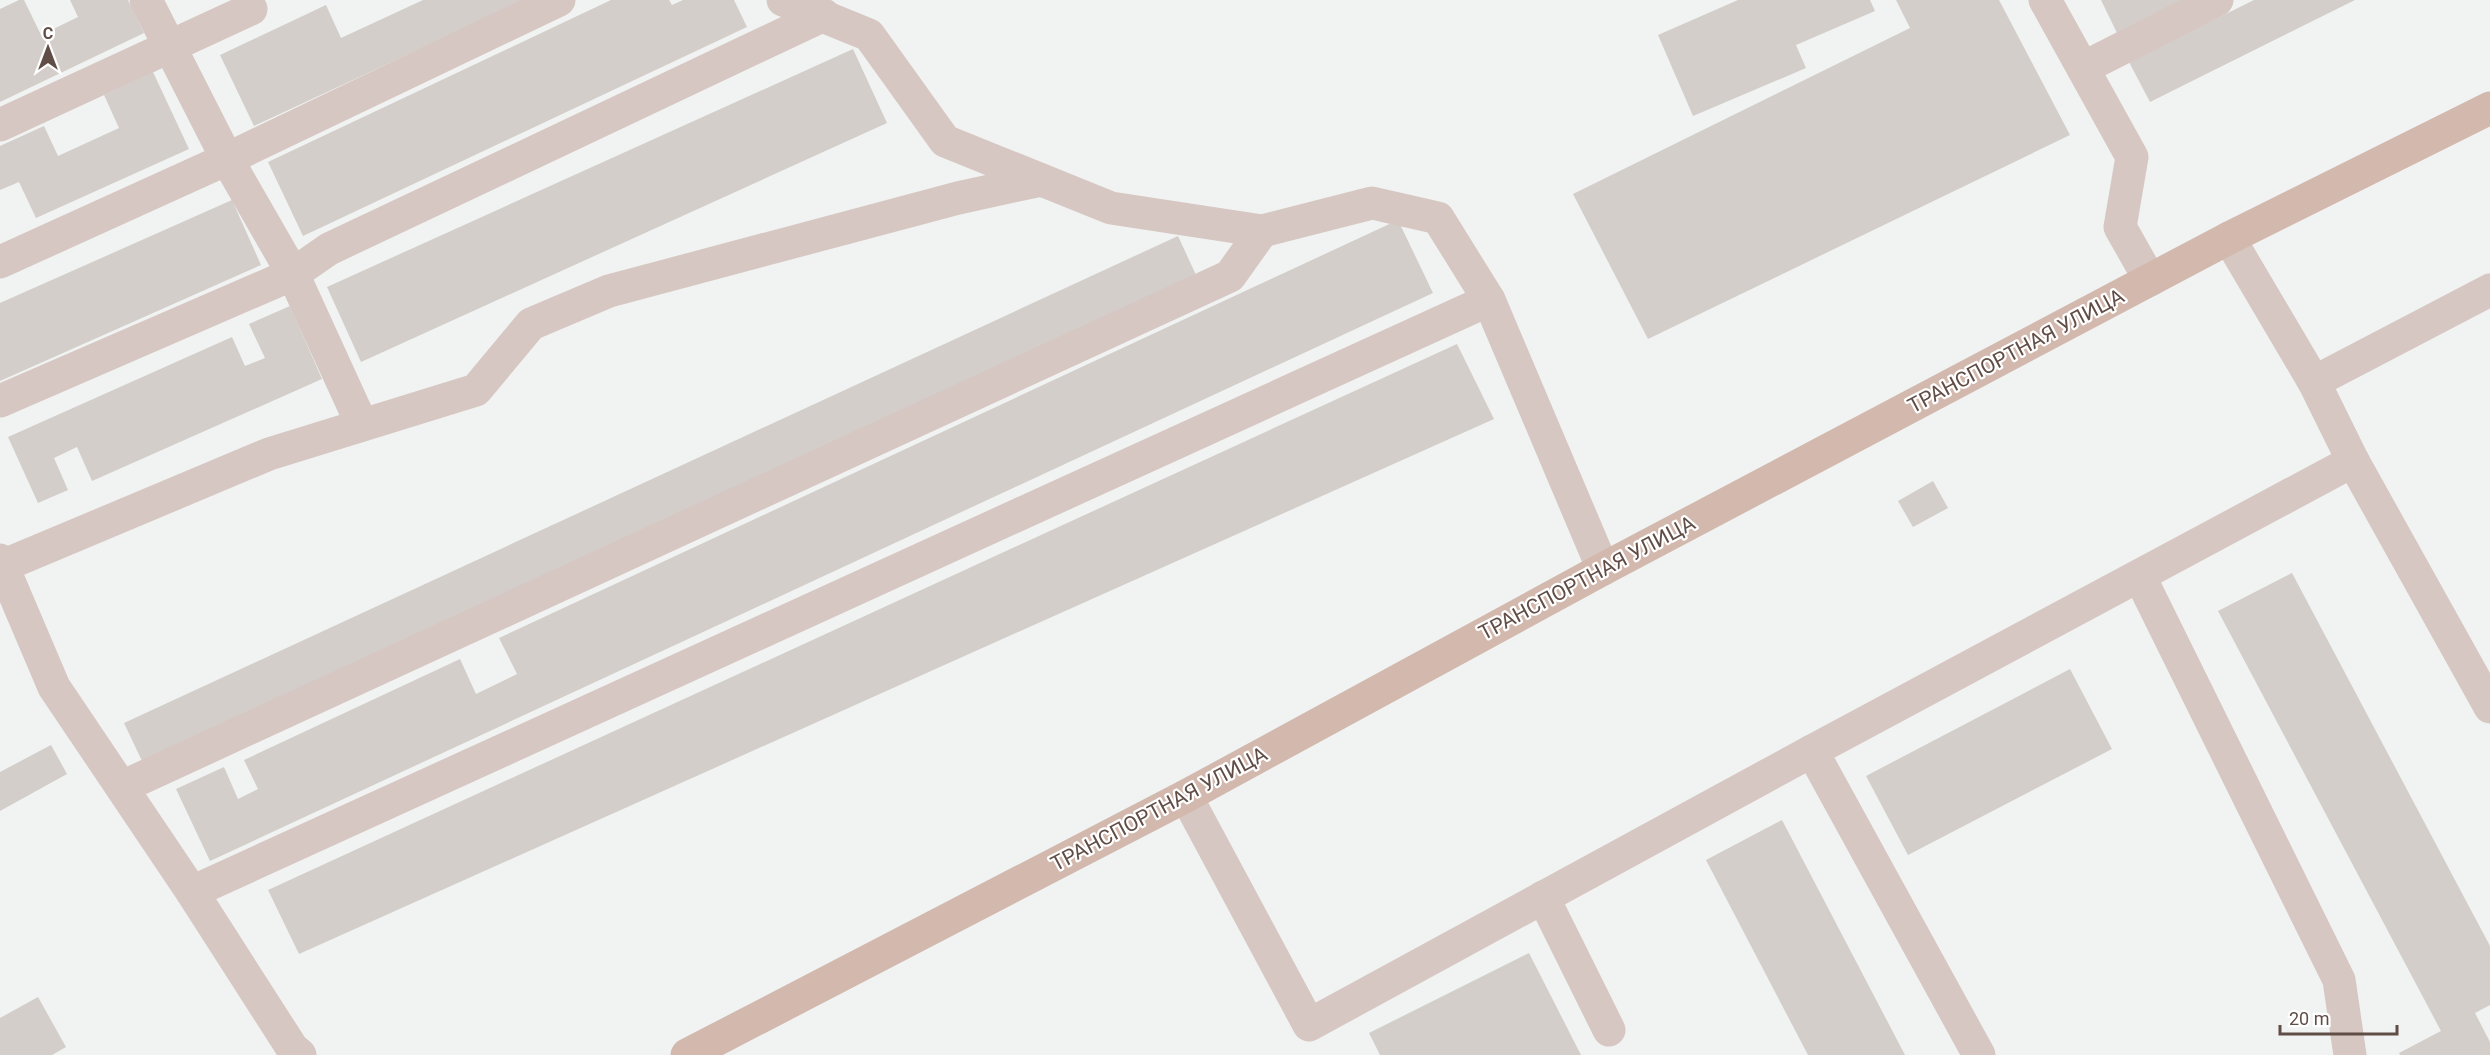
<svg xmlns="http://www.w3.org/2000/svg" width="2490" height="1055" font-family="Roboto,sans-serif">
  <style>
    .building { fill: #d3ceca }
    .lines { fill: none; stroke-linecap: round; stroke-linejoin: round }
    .minor { stroke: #d7c7c2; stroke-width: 33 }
    .major { stroke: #d2b8ad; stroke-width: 33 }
    .labels { text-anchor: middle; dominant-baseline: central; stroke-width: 4.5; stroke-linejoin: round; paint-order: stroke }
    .street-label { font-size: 21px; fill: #604d46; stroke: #fff }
  </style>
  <rect width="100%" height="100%" fill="#f0f3f2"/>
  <g class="building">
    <path d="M19,0h5l17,35 37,-18 -8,-17h58l16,33 -144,69v-93z"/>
    <path d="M423,0h102l-271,126 -34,-71 106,-50 15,33z"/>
    <path d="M611,0h58l3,5 11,-5h51l13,27 -444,209 -35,-74z"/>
    <path d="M1738,0h132l5,11 -79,34 10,23 -113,48 -35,-81z"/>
    <path d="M1896,0h103l71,135 -422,204 -75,-145 337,-166z"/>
    <path d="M2101,0h81l-65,33z"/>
    <path d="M2254,0h101l-205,102 -21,-40z"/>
    <path d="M853,49l34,74 -526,239 -34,-75z"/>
    <path d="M153,72l36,77 -153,69 -17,-36 -19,8v-44l44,-20 14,30 61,-28 -15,-33z"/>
    <path d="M232,200l29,65 -261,116v-78z"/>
    <path d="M1398,220l35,73 -1223,568 -34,-72 48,-22 14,32 20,-10 -14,-29 216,-101 16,35 41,-20 -18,-36z"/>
    <path d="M1178,236l18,39 -1054,486 -18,-38z"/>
    <path d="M290,306l32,73 -230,102 -15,-34 -23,11 14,32 -30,13 -30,-66 224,-100 13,29 20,-8 -16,-34z"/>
    <path d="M1457,344l37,75 -1195,535 -31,-64z"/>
    <path d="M1933,481l15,27 -35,19 -15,-26z"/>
    <path d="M2292,573l198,373v59l-15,8 15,29v13h-90l-1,-2 42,-22 -223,-420z"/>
    <path d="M2070,669l42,80 -204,106 -42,-79z"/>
    <path d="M51,745l16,29 -67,37v-39z"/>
    <path d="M1782,820l123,235h-97l-102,-195z"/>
    <path d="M1529,953l52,102h-201l-11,-22z"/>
    <path d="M38,997l28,50 -14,8h-52v-37z"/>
  </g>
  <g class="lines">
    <g class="minor">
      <path d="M146,0l81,159 66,115 69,151"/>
      <path d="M783,0l86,35 76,106 166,67 151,23 110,-28 66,15 51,82 114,269"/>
      <path d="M2045,0l87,157 -12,70 30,53"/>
      <path d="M2083,68l134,-68"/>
      <path d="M0,125l251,-116"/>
      <path d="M2229,238l85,144 39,79 137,246"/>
      <path d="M0,262l227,-103 332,-159"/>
      <path d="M2314,382l176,-92"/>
      <path d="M0,401l293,-127 36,-25 495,-234"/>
      <path d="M0,560l54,127 138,205 100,156 8,7"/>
      <path d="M0,567l269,-113 207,-64 55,-66 78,-33 349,-93 83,-18"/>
      <path d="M2140,577l199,403 11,75"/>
      <path d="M122,787l1108,-511 32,-45"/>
      <path d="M1186,796l123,229 503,-274"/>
      <path d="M192,892l1297,-592"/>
      <path d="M1543,897l66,133"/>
      <path d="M1979,1055l-167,-304 541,-290"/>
    </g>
    <path class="major" d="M687,1055l499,-259 417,-227 626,-331 261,-130"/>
  </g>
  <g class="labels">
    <g class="street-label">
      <text transform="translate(2016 351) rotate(-28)">ТРАНСПОРТНАЯ УЛИЦА</text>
      <text transform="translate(1587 578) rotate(-28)">ТРАНСПОРТНАЯ УЛИЦА</text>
      <text transform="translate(1159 809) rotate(-28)">ТРАНСПОРТНАЯ УЛИЦА</text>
    </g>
  </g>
  <g transform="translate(48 48)" stroke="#ffffff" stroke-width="4.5" paint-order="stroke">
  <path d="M0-4.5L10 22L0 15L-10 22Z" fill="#604d46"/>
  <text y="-9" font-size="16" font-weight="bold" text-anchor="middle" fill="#604d46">С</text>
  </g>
  <path d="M2280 1025v9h117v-9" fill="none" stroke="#604d46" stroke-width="3"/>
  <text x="2289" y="1025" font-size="18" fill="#604d46" stroke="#ffffff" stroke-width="4.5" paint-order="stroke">20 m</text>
</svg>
